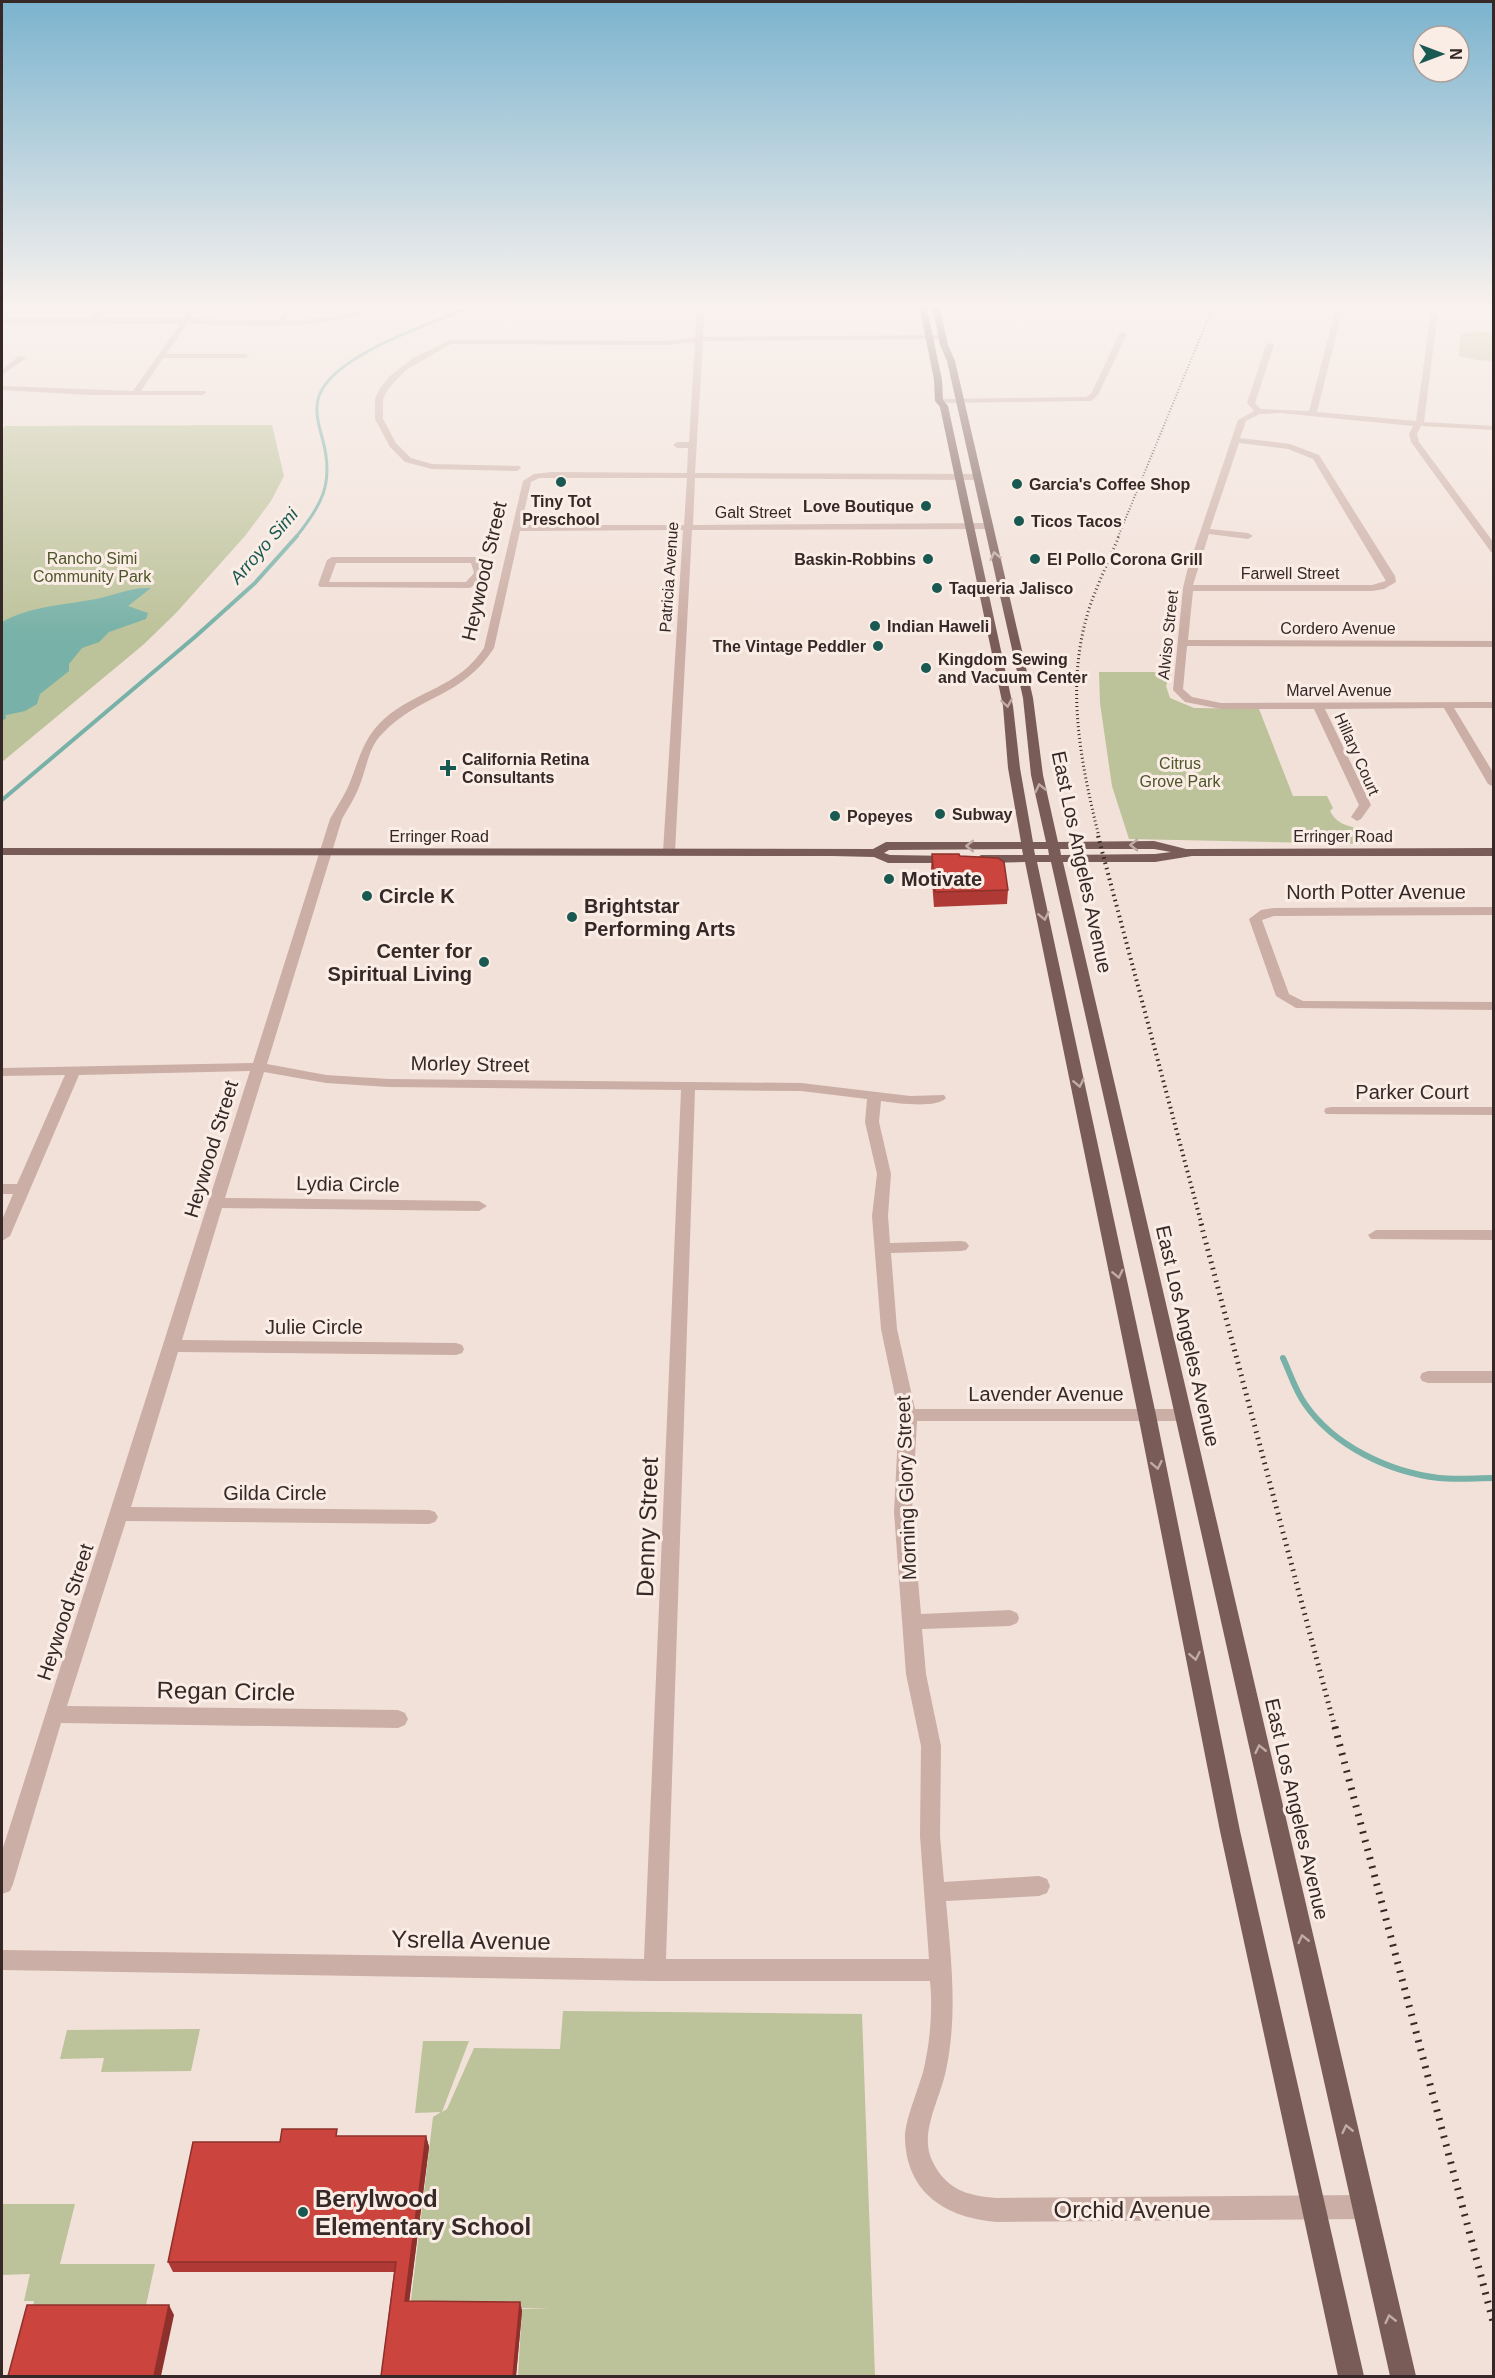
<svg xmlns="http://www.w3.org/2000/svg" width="1495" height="2378" font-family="Arial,sans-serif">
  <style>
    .green { fill: #bcc299 }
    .water { fill: #77b1a7 }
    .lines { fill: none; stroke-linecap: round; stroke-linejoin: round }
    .stream-far2 { stroke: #77b1a7; stroke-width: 3 }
    .stream-far1 { stroke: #77b1a7; stroke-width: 4 }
    .stream { stroke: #77b1a7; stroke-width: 6 }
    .minor { fill: #cbaea5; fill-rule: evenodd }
    .major { fill: #795b57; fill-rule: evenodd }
    .rail-far4 { stroke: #362826; stroke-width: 2; stroke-dasharray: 1 2; stroke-linecap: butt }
    .rail-far3 { stroke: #362826; stroke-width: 3; stroke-dasharray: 1 3; stroke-linecap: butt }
    .rail-far2 { stroke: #362826; stroke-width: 4; stroke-dasharray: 1.5 4; stroke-linecap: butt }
    .rail-far1 { stroke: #362826; stroke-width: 5; stroke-dasharray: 1.5 5; stroke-linecap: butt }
    .rail { stroke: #362826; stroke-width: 7; stroke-dasharray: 2 7; stroke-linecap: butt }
    .wall { fill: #af3a35 }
    .shaded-wall { fill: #8e302b }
    .building { fill: #cb443e; stroke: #8e302b; stroke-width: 1.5 }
    .oneway { stroke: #c0aba6 }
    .poi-dot { fill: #1a5951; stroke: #faede6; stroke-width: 2 }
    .labels { text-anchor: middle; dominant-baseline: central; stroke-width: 6; stroke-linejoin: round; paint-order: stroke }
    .far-poi-label { font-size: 16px; font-weight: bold; fill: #362826; stroke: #faede6; text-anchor: start }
    .far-street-label { font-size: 16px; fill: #362826; stroke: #faede6 }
    .far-park-label { font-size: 16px; fill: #4e5529; stroke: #faede6 }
    .far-water-label { font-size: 18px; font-style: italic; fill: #1a5951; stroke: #faede6 }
    .street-label { font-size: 20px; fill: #362826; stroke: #faede6 }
    .poi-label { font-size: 20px; font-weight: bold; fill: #362826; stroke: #faede6; text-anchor: start }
    .near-street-label { font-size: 24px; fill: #362826; stroke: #faede6 }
    .near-poi-label { font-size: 24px; font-weight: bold; fill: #362826; stroke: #faede6; text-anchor: start }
  </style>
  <rect width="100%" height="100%" fill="#f2e1d9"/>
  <g class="green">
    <path d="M1476,331l17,2v28l-16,-1 -18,-4 1,-21z"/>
    <path d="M272,425l12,51 -13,25 -26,35 -69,77 -33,32 -141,117v-331l3,-5z"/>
    <path d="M1099,672h71v5l-4,9 4,12 24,10 65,1 34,87h34l6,12 -3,3c7,13 16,14 29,18l6,15 -236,-5 -17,-53 -12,-83z"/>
    <path d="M563,2011l299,3 13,362h-357l4,-67 28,-1h-140l23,-191 8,-5 -26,1 8,-72h46l-27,71 5,-3 27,-61 86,1z"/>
    <path d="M200,2029l-9,42 -90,1 3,-14 -44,1 7,-29z"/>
    <path d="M2,2204h73l-15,60h95l-10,46 -113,1 2,-10h-10l6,-27 -28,1z"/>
  </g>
  <path class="water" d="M151,588l-23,18 20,7 -2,6 -37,13 -10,10 -17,6 -13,16v7l-29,23 -3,10 -12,7 -23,5v-94c28,-16 63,-17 94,-23 19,-4 35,-12 55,-11z"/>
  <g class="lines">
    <path class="stream-far2" d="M296,537c26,-32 38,-54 27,-96 -4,-15 -9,-30 -4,-45 15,-43 120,-75 160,-92"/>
    <g class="stream-far1">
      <path d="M2,719l2,-2"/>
      <path d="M2,800l194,-164 59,-53 42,-47"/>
    </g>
    <path class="stream" d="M1283,1358c7,15 12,32 22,46 29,42 84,68 134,74 18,2 37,0 55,0"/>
    <g class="minor">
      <path d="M101,304h7l-12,15h87l10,-15h7l-10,15 88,1 8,-16h7l-8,16c21,0 45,-1 66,-7 11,-4 19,-9 31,-9 -48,30 -139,20 -195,20l-21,30h79l4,2 -4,2h-82l-22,33h64l1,2 -4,2h-113l-87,-5v-4l131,5 47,-67 -178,-1v-4h87z"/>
      <path d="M697,304h8l-2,33 240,-2 4,2 -4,2 -240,2 -8,132 281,1 4,3 -4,3 -281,-2 -2,47 296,-2 5,3 -5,3 -297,1 -17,322 -6,4 -6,-4 20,-322 -163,1 -26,117c-31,49 -75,47 -111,85 -15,14 -16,35 -24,54 -4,11 -11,21 -17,32l-75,245 59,11 63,4 412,4 109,13 34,-1 2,3c-10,11 -50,5 -65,3l-2,21 12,52 -3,42 2,27 71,-2 5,1 3,4 -3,4 -5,1 -70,2 6,76 18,80h268l6,2 3,4 -3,4 -6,2h-266l-5,91 9,102 89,-4 7,3 2,5 -2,5 -7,3 -88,3 4,45 15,72 -1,90 4,46 95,-6 8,3 3,7 -3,7 -8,3 -93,5c5,57 12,113 0,169 -5,27 -26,61 -15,88 13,31 36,38 66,40l368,-3 9,3 3,9 -3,9 -9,3 -368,3c-50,-4 -90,-28 -92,-83 -1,-16 13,-49 18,-67 7,-28 10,-62 7,-91h-275l-653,-11v-20l642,9 37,-869 -292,-3 -63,-4 -62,-11 -39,126 254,3 8,5 -8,5 -257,-3 -40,132 274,3 6,2 2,4 -2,4 -6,2 -278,-3 -47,155 298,3 6,2 3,5 -3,5 -6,2 -303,-3 -59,185 331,4 7,3 3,6 -3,6 -7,3 -337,-5 -48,161 -3,7 -8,3v-43l248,-780 -171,4 -69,161 -8,5v-21l11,-26h-11v-10h15l48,-109 -63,1v-8l251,-5 77,-244c6,-11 13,-21 18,-32 11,-26 14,-48 36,-68 33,-29 74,-31 100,-71l39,-167 11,-7 18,-2 135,1 1,-25h-11l-4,-3 4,-3h12l6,-100 -30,3 -214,-1 -45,26 -18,19 -5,10v20l13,24 15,15 21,6 88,2 1,2 -4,3 -85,-2 -27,-7 -15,-15 -15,-28v-20l5,-11 10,-12 23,-18 37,-18 215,1 30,-3zM539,478h148l-3,47h-163l10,-43zM695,1090l106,1 66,8 -2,23 12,52 -5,42 9,113 18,86 -5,97 12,162 15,72 -1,90 9,123h-263z"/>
      <path d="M1337,304h7l-27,108 99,9 16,-117h7l-15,118 70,4v4l-73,-4 -4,8 2,8 75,101v10l-3,-1 -80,-110 -2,-8 4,-8 -133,-13 -20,1 -14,7 -6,17 50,6 29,11 76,121 1,6 -12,7 -12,2h-179l-5,49 306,1v6l-307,-1 -4,43 9,8 29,6 273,-1v6h-40l40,66v13l-6,-3 -44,-76 -119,1 46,96 -10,14 -4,2 -6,-4 8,-12 -45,-96h-93l-36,-7 -12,-12 10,-102 4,-17 51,-151 16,-9 -7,-8 19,-58 4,-2 4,2 -19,58 6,6 48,2zM1239,443l49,6 25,10 73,122 -14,4h-179l16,-51 39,5 5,-3 -5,-3 -38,-4z"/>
      <path d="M1123,332l4,2 -29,61 -7,6 -152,2 -4,-2 4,-2 147,-2 5,-3 28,-60z"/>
      <path d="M19,356l7,2 -24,17v-5z"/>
      <path d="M332,557h143l5,3 4,13 -12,14 -3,1 -149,-1 -2,-2 9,-25zM336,563h135l3,10 -8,9h-137z"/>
      <path d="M1494,907v8l-220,1 -12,4 27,74 14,7 191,1v8l-198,-2 -20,-12 -27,-77 12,-9 13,-2z"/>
      <path d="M1331,1107h163v8l-168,-1 -2,-3 2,-3z"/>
      <path d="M1376,1230h118v10l-123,-1 -3,-4z"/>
      <path d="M1428,1371h66v12h-66l-6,-2 -2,-4 2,-4z"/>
    </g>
    <path class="major" d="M919,304h7l16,76 1,20 5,6 65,300 7,62 13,74h13l-15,-67 -8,-77 -76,-337 -7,-16 -8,-41h7l9,41 7,16 78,337 10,77 15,67 96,-1 32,8 308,-1v8h-302l-37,6h-92l353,1514h-26l-339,-1514h-14l119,553 84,416 124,545h-26l-118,-545 -82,-416 -113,-553 -44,1 -6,-4 6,-4h42l-1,-6 -133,1 -5,3 6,2 65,1 2,3 -6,4h-63l-14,-6 -42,-1 -830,-1v-7l871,1 13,-7h135l-13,-74 -5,-62 -63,-299 -5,-6 -1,-21zM1034,849h14l1,6h-14zM1060,849h94l17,3 -16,2 -94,1z"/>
    <path class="rail-far4" d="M1118,537l96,-233"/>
    <path class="rail-far3" d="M1099,837c-19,-77 -35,-156 -8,-234 8,-22 19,-45 28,-67"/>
    <path class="rail-far2" d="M1098,836l104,390"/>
    <path class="rail-far1" d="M1201,1224l134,504"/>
    <path class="rail" d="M1335,1727l159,598"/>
  </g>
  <g class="wall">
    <path d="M932,854l28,2 48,34 -1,14 -73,3 -3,-38z"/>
    <path d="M339,2136h87l3,11 -20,154 111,1 2,9 -6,65h-135l13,-104h-221l-5,-10 112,-120z"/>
  </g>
  <g class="shaded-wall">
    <path d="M426,2136l3,11 -21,164 -3,-10z"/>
    <path d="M520,2302l2,9 -6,65h-3z"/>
    <path d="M169,2305l5,10 -13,61h-7z"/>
  </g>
  <g class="building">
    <path d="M932,854h27l1,2 38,2 6,4 4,28 -73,2z"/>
    <path d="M282,2129h55l-1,7h90l-21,165 115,1 -7,74h-132l15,-114h-228l25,-120h87z"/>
    <path d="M27,2305h142l-15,71h-146z"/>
  </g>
  <defs><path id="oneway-chevron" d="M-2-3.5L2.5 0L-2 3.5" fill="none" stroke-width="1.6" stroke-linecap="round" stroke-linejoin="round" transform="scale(1.5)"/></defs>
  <g class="oneway">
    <use href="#oneway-chevron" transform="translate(995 556) rotate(-103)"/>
    <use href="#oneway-chevron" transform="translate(1007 703) rotate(81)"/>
    <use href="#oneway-chevron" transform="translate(1040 788) rotate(-103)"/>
    <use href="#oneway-chevron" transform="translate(1134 845) rotate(180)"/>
    <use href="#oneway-chevron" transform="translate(970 846) rotate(180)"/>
    <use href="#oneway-chevron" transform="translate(1044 916) rotate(78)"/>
    <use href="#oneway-chevron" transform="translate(1079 1083) rotate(78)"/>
    <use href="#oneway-chevron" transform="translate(1118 1274) rotate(78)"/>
    <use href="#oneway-chevron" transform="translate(1157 1465) rotate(79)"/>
    <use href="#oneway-chevron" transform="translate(1195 1656) rotate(79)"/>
    <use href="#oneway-chevron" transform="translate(1260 1749) rotate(-103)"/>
    <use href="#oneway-chevron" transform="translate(1303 1939) rotate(-103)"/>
    <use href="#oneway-chevron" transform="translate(1347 2129) rotate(-103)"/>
    <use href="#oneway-chevron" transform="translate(1390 2319) rotate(-103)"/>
  </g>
  <linearGradient id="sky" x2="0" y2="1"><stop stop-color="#7bb3ce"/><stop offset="0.48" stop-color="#f9f2ee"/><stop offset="1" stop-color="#f9f2ee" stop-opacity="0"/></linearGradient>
  <rect width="1495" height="637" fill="url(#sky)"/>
  <g class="poi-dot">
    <circle cx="561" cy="482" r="6"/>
    <circle cx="1017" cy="484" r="6"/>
    <circle cx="926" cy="506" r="6"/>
    <circle cx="1019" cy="521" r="6"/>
    <circle cx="928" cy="559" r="6"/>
    <circle cx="1035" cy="559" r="6"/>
    <circle cx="937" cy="588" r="6"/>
    <circle cx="875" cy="626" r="6"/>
    <circle cx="878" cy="646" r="6"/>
    <circle cx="926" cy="668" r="6"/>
    <path d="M445 759h6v6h6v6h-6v6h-6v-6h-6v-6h6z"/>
    <circle cx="940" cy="814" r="6"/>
    <circle cx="835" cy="816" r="6"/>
    <circle cx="889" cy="879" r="6"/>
    <circle cx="367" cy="896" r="6"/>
    <circle cx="572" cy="917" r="6"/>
    <circle cx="484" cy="962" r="6"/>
    <circle cx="303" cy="2212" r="6"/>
  </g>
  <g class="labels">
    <g class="far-poi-label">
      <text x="1029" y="484">Garcia's Coffee Shop</text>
      <text x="561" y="501" text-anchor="middle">Tiny Tot<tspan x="561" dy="18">Preschool</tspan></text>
      <text x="914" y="506" text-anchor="end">Love Boutique</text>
      <text x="1031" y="521">Ticos Tacos</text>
      <text x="916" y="559" text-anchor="end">Baskin-Robbins</text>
      <text x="1047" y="559">El Pollo Corona Grill</text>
      <text x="949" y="588">Taqueria Jalisco</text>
      <text x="887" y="626">Indian Haweli</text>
      <text x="866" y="646" text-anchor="end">The Vintage Peddler</text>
      <text x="938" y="659">Kingdom Sewing<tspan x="938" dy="18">and Vacuum Center</tspan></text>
      <text x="462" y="759">California Retina<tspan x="462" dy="18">Consultants</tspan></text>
      <text x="952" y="814">Subway</text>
      <text x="847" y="816">Popeyes</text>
    </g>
    <g class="far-street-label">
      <text x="753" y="512">Galt Street</text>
      <text x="1290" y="573">Farwell Street</text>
      <text transform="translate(669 577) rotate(-86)">Patricia Avenue</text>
      <text x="1338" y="628">Cordero Avenue</text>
      <text transform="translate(1168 635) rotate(-84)">Alviso Street</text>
      <text x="1339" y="690">Marvel Avenue</text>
      <text transform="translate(1357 754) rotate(66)">Hillary Court</text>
      <text x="439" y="836">Erringer Road</text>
      <text x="1343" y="836">Erringer Road</text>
    </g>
    <g class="far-park-label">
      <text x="92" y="558">Rancho Simi<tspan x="92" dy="18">Community Park</tspan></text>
      <text x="1180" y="763">Citrus<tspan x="1180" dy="18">Grove Park</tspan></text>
    </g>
    <g class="far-water-label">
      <text transform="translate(264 546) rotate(-49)">Arroyo Simi</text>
    </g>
    <g class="street-label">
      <text transform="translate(484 571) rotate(-77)">Heywood Street</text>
      <text transform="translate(1082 862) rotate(78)">East Los Angeles Avenue</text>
      <text x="1376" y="892">North Potter Avenue</text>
      <text transform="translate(470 1064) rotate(1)">Morley Street</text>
      <text x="1412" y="1092">Parker Court</text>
      <text transform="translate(211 1149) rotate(-73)">Heywood Street</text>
      <text transform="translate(348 1184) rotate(1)">Lydia Circle</text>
      <text x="314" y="1327">Julie Circle</text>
      <text transform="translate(1188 1336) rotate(77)">East Los Angeles Avenue</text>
      <text x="1046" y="1394">Lavender Avenue</text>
      <text transform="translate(906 1488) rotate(-92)">Morning Glory Street</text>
      <text x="275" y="1493">Gilda Circle</text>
      <text transform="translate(65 1612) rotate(-72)">Heywood Street</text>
      <text transform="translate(1297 1809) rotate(77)">East Los Angeles Avenue</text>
    </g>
    <g class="poi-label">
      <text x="901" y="879">Motivate</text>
      <text x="379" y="896">Circle K</text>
      <text x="584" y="906">Brightstar<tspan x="584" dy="23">Performing Arts</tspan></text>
      <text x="472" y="951" text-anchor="end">Center for<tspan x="472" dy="23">Spiritual Living</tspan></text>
    </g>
    <g class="near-street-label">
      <text transform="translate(647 1527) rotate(-88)">Denny Street</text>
      <text transform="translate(226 1691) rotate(1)">Regan Circle</text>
      <text transform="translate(471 1940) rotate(1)">Ysrella Avenue</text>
      <text x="1132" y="2209">Orchid Avenue</text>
    </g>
    <g class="near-poi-label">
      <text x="315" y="2198">Berylwood<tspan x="315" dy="28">Elementary School</tspan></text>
    </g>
  </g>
  <rect width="1495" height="2378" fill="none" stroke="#362826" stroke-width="6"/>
  <g transform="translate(1441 54) rotate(90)"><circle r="28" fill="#faede6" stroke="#ac9e99" stroke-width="1.5"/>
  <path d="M0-4.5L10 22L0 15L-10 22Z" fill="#1a5951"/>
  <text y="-9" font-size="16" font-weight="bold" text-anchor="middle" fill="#362826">N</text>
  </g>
</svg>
